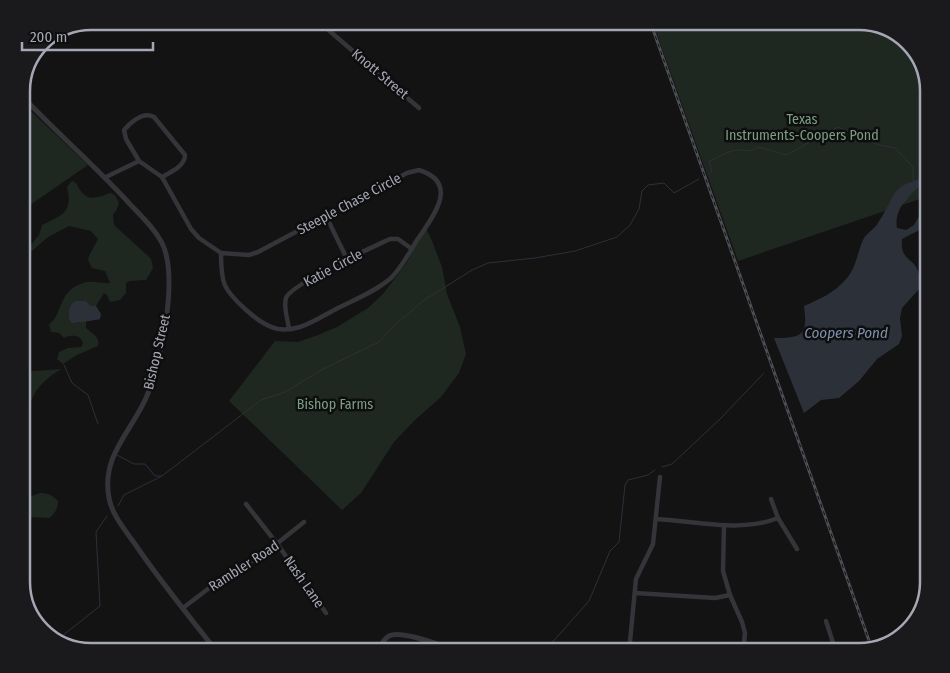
<svg xmlns="http://www.w3.org/2000/svg" width="950" height="673" font-family="'Fira Sans Condensed',sans-serif">
  <style>
    .green { fill: #1f2721 }
    .water { fill: #2c3139 }
    .lines { fill: none; stroke-linecap: round; stroke-linejoin: round }
    .stream { stroke: #2c3139; stroke-width: 1 }
    .minor { stroke: #343439; stroke-width: 4.5 }
    .tertiary { stroke: #343439; stroke-width: 5 }
    .rail-casing { stroke: #4d4e54; stroke-width: 3 }
    .rail { stroke: #0e0e0f; stroke-width: 1; stroke-dasharray: 4; stroke-linecap: butt }
    .labels { text-anchor: middle; dominant-baseline: central; stroke-width: 5; stroke-linejoin: round; paint-order: stroke }
    .street-label { font-size: 14px; fill: #a5a7b4; stroke: #0e0e0f }
    .park-label { font-size: 14px; fill: #7c9f83; stroke: #0e0e0f }
    .water-label { font-size: 15px; font-style: italic; fill: #7d91ae; stroke: #0e0e0f }
    .rim { fill: none; stroke: #a5a7b4; stroke-width: 2.5 }
  </style>
  <rect width="100%" height="100%" fill="#131314"/>
  <g class="green">
    <path d="M652,21h207l42,15 20,24 8,31v90l-6,17 -185,63z"/>
    <path d="M21,102l67,63 -58,40v8l-9,9z"/>
    <path d="M72,181l4,2c9,18 16,17 34,10l5,2 4,8 -3,8 -3,3 1,11 33,30 4,4 2,9 -7,12 -16,1 -4,2v10l-6,7 -10,2 -3,-7 -3,-2 -8,13h-6l-13,17 9,-3v8c7,6 14,9 12,18l-21,9 -14,9 -6,-5 2,-7 9,-4 13,-1 2,-4c-3,-9 -13,-8 -19,-5l-5,-5 -8,-1 -2,-8c14,-8 8,-33 34,-41 8,-3 19,1 27,0l-5,-12 -13,-3 -4,-8 1,-4 9,-17 -7,-8 -22,-5 -21,11 -16,14 -2,-1 1,-5 8,-10 3,-10c21,-10 31,-13 25,-38z"/>
    <path d="M425,226l7,15 10,26 5,27 13,33 6,27 -7,19 -18,24 -26,23 -21,22 -33,51 -19,17 -113,-109 46,-60 23,1 20,-7 19,-8 31,-19 15,-14 24,-32z"/>
    <path d="M62,369c-12,6 -25,17 -30,30 -4,9 -5,18 -11,26v-53z"/>
    <path d="M40,493c8,0 12,2 18,8 0,6 -3,14 -9,17l-19,-1 -3,12 -6,2v-31z"/>
  </g>
  <g class="water">
    <path d="M929,177v3c-16,10 -36,28 -32,48l9,2 8,-5 14,-24 -3,26 -23,12c-2,22 11,18 16,32 2,5 2,12 2,17l-18,20 -2,10 2,18 -3,8 -22,15 -18,22 -20,17 -18,2 -17,13 -30,-75c29,0 34,-3 30,-32 16,-7 30,-13 42,-27 10,-10 11,-26 17,-39 3,-7 11,-10 15,-17 20,-30 10,-37 51,-46z"/>
    <path d="M76,301h10l4,5h6l5,8 -1,5c-3,1 -24,4 -28,4l-3,-4c0,-8 -1,-14 7,-18z"/>
  </g>
  <g class="lines">
    <g class="stream">
      <path d="M709,174l3,-3 -3,-10c9,-2 14,-8 23,-10 11,-3 14,3 27,-4l27,8 52,-28 41,18 16,3 18,19v14"/>
      <path d="M901,204l6,-5"/>
      <path d="M64,365l8,18 16,12 10,29"/>
      <path d="M117,455l17,9h11l10,12h6"/>
      <path d="M662,467l10,-3 48,-45 44,-46"/>
      <path d="M118,506l6,-11 38,-19 99,-76 24,-8 40,-24 54,-26 16,-17 28,-24 49,-31 16,-7 47,-5 40,-7 42,-14 13,-12 9,-16 3,-18 6,-6 16,-2 10,10 25,-14"/>
      <path d="M57,640l43,-34 -4,-74 11,-16"/>
      <path d="M547,652l2,-6 40,-45 21,-50 9,-9 6,-57 3,-5 20,-5 7,-5"/>
    </g>
    <g class="minor">
      <path d="M318,21l101,87"/>
      <path d="M139,161l-13,-22 -2,-9c8,-9 19,-19 30,-13l31,38c0,11 -14,17 -23,22"/>
      <path d="M419,170c42,13 13,48 -2,70 -8,13 -15,27 -26,38 -15,13 -35,21 -53,30 -12,6 -25,15 -38,19 -7,2 -15,3 -22,2 -13,-3 -23,-11 -33,-20 -22,-20 -24,-26 -24,-56l28,2 9,-3 149,-79z"/>
      <path d="M106,177l33,-16 23,16 29,52 8,9 22,15"/>
      <path d="M326,216l21,43"/>
      <path d="M289,329c-1,-9 -6,-22 -3,-31 5,-14 87,-51 104,-59h8l14,10"/>
      <path d="M771,499l7,19 19,31"/>
      <path d="M246,504l32,41 48,68"/>
      <path d="M656,519c40,2 84,14 122,-1"/>
      <path d="M724,525l-1,46 7,24 12,27 3,11 -2,19"/>
      <path d="M635,593l80,5 15,-3"/>
      <path d="M183,608l38,-29 43,-25 40,-32"/>
      <path d="M826,621l10,31"/>
      <path d="M629,652l7,-73 17,-35 7,-67"/>
    </g>
    <g class="tertiary">
      <path d="M21,95c35,37 73,70 107,107 12,13 26,25 34,41 17,34 -1,121 -16,155 -15,34 -45,58 -37,100 3,17 16,32 26,46 25,37 54,72 82,108"/>
      <path d="M377,652c4,-6 6,-13 12,-16 12,-7 56,11 70,16"/>
    </g>
    <defs>
      <path id="rail" d="M650,21l222,628"/>
    </defs>
    <use href="#rail" class="rail-casing"/>
    <use href="#rail" class="rail"/>
  </g>
  <g class="labels">
    <g class="street-label">
      <text transform="translate(380 74) rotate(40)">Knott Street</text>
      <text transform="translate(349 204) rotate(-28)">Steeple Chase Circle</text>
      <text transform="translate(333 268) rotate(-28)">Katie Circle</text>
      <text transform="translate(157 352) rotate(-77)">Bishop Street</text>
      <text transform="translate(244 566) rotate(-33)">Rambler Road</text>
      <text transform="translate(304 582) rotate(55)">Nash Lane</text>
    </g>
    <g class="park-label">
      <text x="802" y="119">Texas<tspan x="802" dy="16">Instruments-Coopers Pond</tspan></text>
      <text x="335" y="404">Bishop Farms</text>
    </g>
    <g class="water-label">
      <text x="846" y="333">Coopers Pond</text>
    </g>
  </g>
  <path d="M0 0H950V673H0ZM91 30H859A61 61 0 0 1 920 91V582A61 61 0 0 1 859 643H91A61 61 0 0 1 30 582V91A61 61 0 0 1 91 30Z" fill="#1a1a1c" fill-rule="evenodd"/>
  <path class="rim" d="M91 30H859A61 61 0 0 1 920 91V582A61 61 0 0 1 859 643H91A61 61 0 0 1 30 582V91A61 61 0 0 1 91 30Z"/>
  <path d="M22 42v8h131v-8" fill="none" stroke="#a5a7b4" stroke-width="2.5"/>
  <text x="30" y="42" font-size="15" fill="#a5a7b4" stroke="#0e0e0f" stroke-width="4" paint-order="stroke">200 m</text>
</svg>
